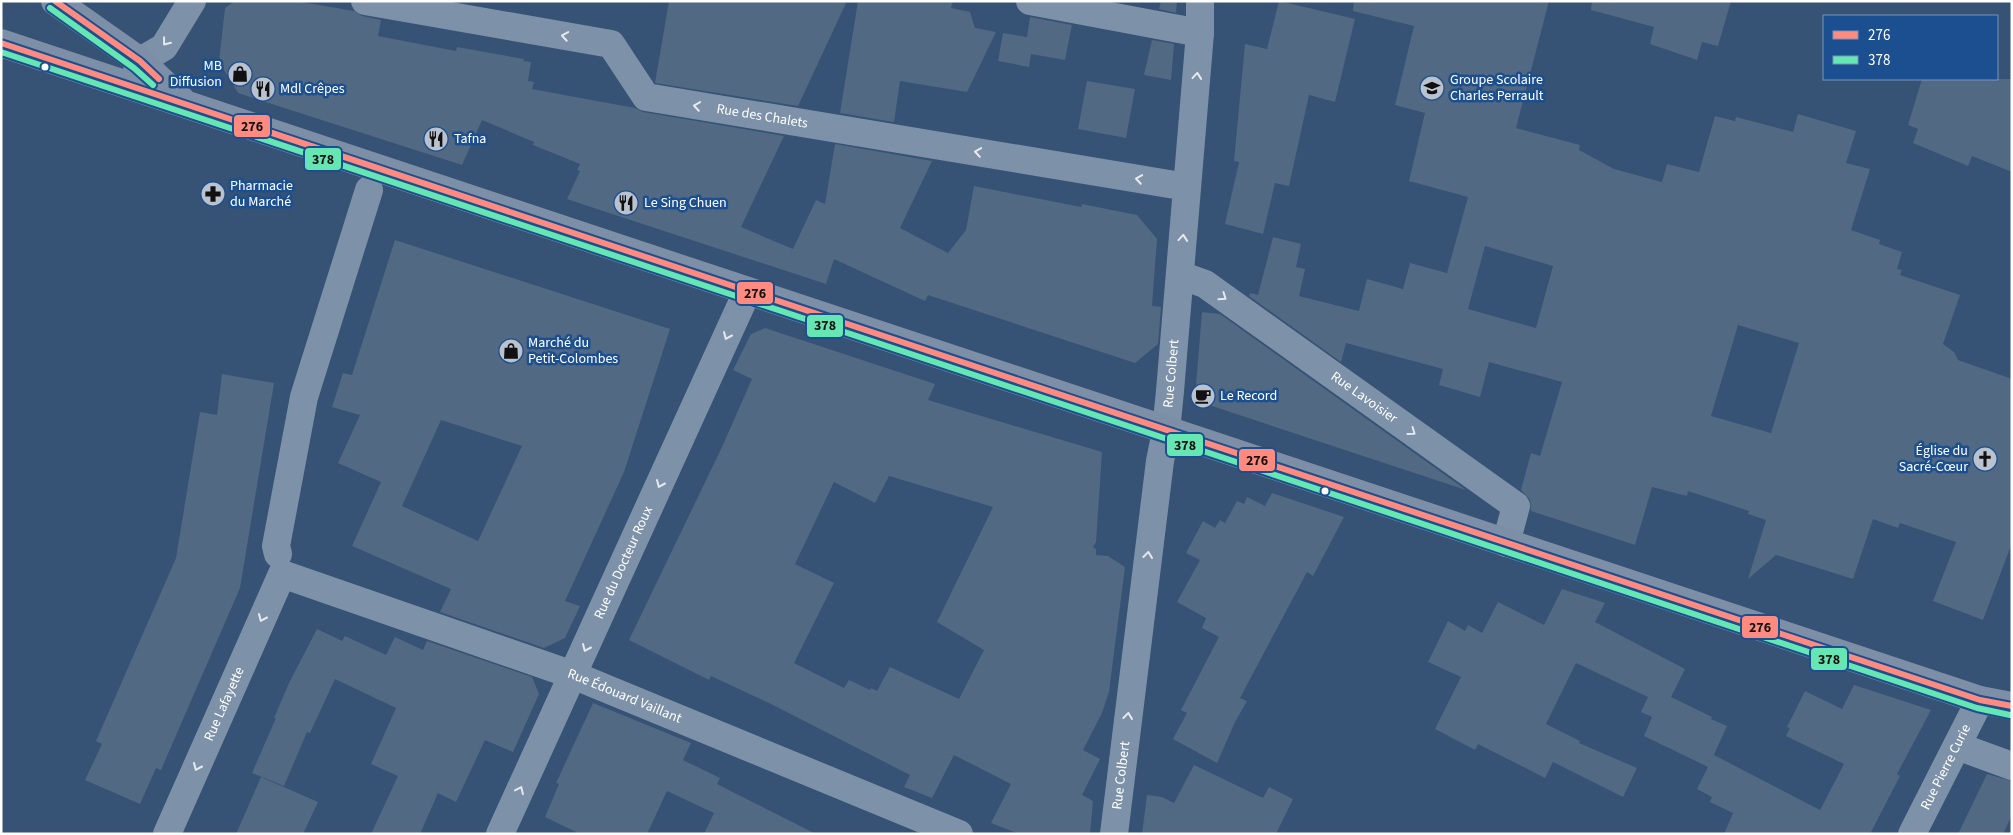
<svg xmlns="http://www.w3.org/2000/svg" width="2013" height="835" font-family="'Source Sans 3',sans-serif">
  <style>
    .building { fill: #526984; fill-rule: evenodd }
    .lines { fill: none; stroke-linecap: round; stroke-linejoin: round }
    .minor { stroke: #7d92a8; stroke-width: 28 }
    .major { stroke: #7d8ea7; stroke-width: 28 }
    .bus-1-casing { stroke: #1b4f8f; stroke-width: 10 }
    .bus-2-casing { stroke: #1b4f8f; stroke-width: 10 }
    .bus-1 { stroke: #ff8a80; stroke-width: 6 }
    .bus-2 { stroke: #66e6b3; stroke-width: 6 }
    .oneway { stroke: #e5e9ee }
    .bus-dot { fill: #fff; stroke: #1b4f8f; stroke-width: 2 }
    .labels { text-anchor: middle; dominant-baseline: central; stroke-width: 5; stroke-linejoin: round; paint-order: stroke }
    .poi-label { font-size: 14px; fill: #fff; stroke: #1b4f8f; text-anchor: start }
    .street-label { font-size: 14px; fill: #fff; stroke: #1b4f8f }
    .line-badge { stroke: #1b4f8f; stroke-width: 2 }
    .pale-badge-label { font-size: 14px; text-anchor: middle; font-weight: bold; fill: #111 }
  </style>
  <rect width="100%" height="100%" fill="#365274"/>
  <g class="building">
    <path d="M235,1h61l58,10 8,5 19,4 -3,16 78,15 1,-4 67,12 -1,2 8,1 -3,19 6,1 -2,7 103,19 8,4 141,24 -43,91 52,22 23,-49 9,4 10,-60 97,17 -32,67 48,25 18,-23 8,-44 107,21 1,-3 55,11 20,24 -5,67 9,1 -3,37 -23,19 -207,-68 -3,6 -91,-42 -8,25 -223,-73 -36,-12 13,-28 -3,-1 3,-6 -47,-19 1,-3 -52,-22 -20,45 -224,-72 -19,-31 6,-54z"/>
    <path d="M669,1h178l-49,105 -143,-23z"/>
    <path d="M858,1h95l-2,7 19,4 5,16 21,4 -29,60 -67,-11 -6,41 -54,-9z"/>
    <path d="M1161,1h16l-1,12 -17,-4z"/>
    <path d="M1279,1l76,18 -20,83 -26,-7 -20,91 -14,-3 -12,51 -38,-10 14,-62 -5,-1 11,-117 22,5z"/>
    <path d="M1354,1h195l-33,127 64,17 -1,5 35,19 48,13 5,-18 32,8 16,-56 20,5 1,-4 57,15 5,-18 58,17 -10,32 24,6 -19,61 29,10 -1,4 23,8 -5,17 5,1 -2,5 60,20 -17,49 11,8 4,8 54,19v164l-29,77 -50,-19 23,-59 -56,-19 -2,5 -25,-9 -20,60 -77,-24 -28,24 18,-59 -18,-6 1,-3 -61,-20 -1,5 -35,-9 -17,58 -104,-34 -1,-11 -9,-10 10,-37 9,3 22,-74 -73,-20 -9,35 -41,-12 4,-16 -97,-26 -5,19 -92,-66 1,-3 8,2 15,-58 28,7 -5,23 9,2 -6,27 60,15 8,-32 36,10 7,-26 37,10 21,-76 -59,-16 16,-68 -30,-8 19,-79 -61,-15zM1485,246l68,20 -17,62 -68,-19zM1738,325l61,18 -28,90 -60,-17z"/>
    <path d="M1592,1h139l-13,45 -16,-4 -5,18 -47,-16 4,-17 -63,-17z"/>
    <path d="M1030,17l42,8 -7,35 -34,-6 -2,13 -31,-6 5,-28 24,4z"/>
    <path d="M1152,40l22,4 -3,36 -27,-5z"/>
    <path d="M1922,79h90v93l-40,-16 -4,10 -55,-23 5,-14 -10,-4z"/>
    <path d="M1087,81l48,8 -9,49 -48,-9z"/>
    <path d="M395,240l275,89 -46,143 -59,129 15,5 -15,32 -21,10 -104,-36 11,-23 -99,-43 29,-64 -43,-19 22,-48 -28,-8 11,-34 9,2zM441,420l81,26 -44,95 -76,-35z"/>
    <path d="M1202,312l18,2 246,176 -257,-85 -13,-20z"/>
    <path d="M765,328l170,56 -7,16 174,52 -6,90 -3,5 3,2v6l12,1 17,11 -16,125 -7,21 -19,37 17,9 -18,36 11,6 -3,33h-71l-28,-11 20,-39 -57,-29 -22,43 -28,-11 6,-12 -137,-70 -62,-29 -2,4 -80,-40 93,-193 30,-68 -19,-9 18,-36zM889,476l104,31 -56,115 47,28 -25,49 -69,-32 -13,24 -6,-3 -1,2 -21,-10 -5,8 -50,-25 40,-80 -39,-19 39,-82 41,21z"/>
    <path d="M222,374l52,9 -34,205 -79,182 -5,-2 -16,36 -55,-24 17,-36 -6,-3 80,-183 24,-146 17,3z"/>
    <path d="M1272,493l72,24 -31,59 -6,-4 -67,126 7,3 -12,21 -18,41 -44,-24 14,-26 -6,-3 38,-73 -17,-9 4,-10 -29,-16 23,-42 -14,-7 17,-32 12,7 5,-8 5,3 12,-22 7,3 3,-7 18,9z"/>
    <path d="M1562,589l43,14 -10,19 90,47 -14,28 41,20 -1,2 16,7 -15,33 2,-4 106,55 24,-46 -58,-28 4,-8 -3,-1 18,-36 37,18 12,-24 77,25 -34,64 3,2 -30,58h-146l9,-21 -23,-11 2,-5 -15,-8 11,-22 -64,-31 8,-19 -11,-5 7,-15 -72,-34 -30,61 34,17 -1,2 58,25 -14,29 -70,-35 -8,16 -67,-34 -3,6 -40,-21 26,-52 -33,-15 20,-41 17,10 3,-6 14,8 16,-31 46,23z"/>
    <path d="M317,629l25,12 3,-5 41,19 9,-18 28,13 4,-9 105,36 7,17 -26,58 -28,-12 -29,62 -18,-9 -18,41h-49l27,-58 -27,-12 25,-56 -61,-29 -25,54 -3,-1 -23,54 -32,-13 24,-55h-2l15,-35z"/>
    <path d="M593,703l98,40 -8,17 37,18 -3,6 99,50h-112l10,-21 -47,-22 -20,43h-67l-35,-17 14,-33 -3,-1z"/>
    <path d="M1194,765l69,33 6,-11 24,12 -17,35h-134l5,-39 15,2 12,6z"/>
    <path d="M1987,774l25,7v34l-9,19h-45z"/>
    <path d="M261,777l57,25 -15,32h-67z"/>
  </g>
  <g class="lines">
    <g class="minor">
      <path id="s1" d="M365,1l246,43 35,53 541,90"/>
      <path d="M1030,1l170,32"/>
      <path d="M134,82l6,-21 24,-14 28,-46"/>
      <path id="s2" d="M1180,275l25,9 311,222 -10,37"/>
      <path d="M278,554l-2,-8 28,-149 65,-207"/>
      <path d="M1957,746l55,20"/>
      <path id="s3" d="M167,834l115,-260 291,101 386,159"/>
      <path id="s4" d="M500,834l247,-542"/>
      <path id="s5" d="M1114,834l46,-373 6,-30 4,-40 30,-358v-32"/>
      <path id="s6" d="M1912,834l68,-134"/>
    </g>
    <g class="major">
      <path d="M55,1l85,60 41,39"/>
      <path d="M1,43l1979,657 32,6"/>
    </g>
    <defs>
      <g id="bus-1">
        <path d="M55,1l85,60 19,18"/>
        <path d="M1,43l1979,657 32,6"/>
      </g>
      <g id="bus-2">
        <path d="M50,8l84,60 19,17"/>
        <path d="M1,52l1976,656 33,7"/>
      </g>
    </defs>
    <use href="#bus-1" class="bus-1-casing"/>
    <use href="#bus-2" class="bus-2-casing"/>
    <use href="#bus-1" class="bus-1"/>
    <use href="#bus-2" class="bus-2"/>
  </g>
  <defs><path id="oneway-chevron" d="M-2-3.5L2.5 0L-2 3.5" fill="none" stroke-width="1.6" stroke-linecap="round" stroke-linejoin="round" transform="scale(1.25)"/></defs>
  <g class="oneway">
    <use href="#oneway-chevron" transform="translate(565 36) rotate(-170)"/>
    <use href="#oneway-chevron" transform="translate(166 42) rotate(128)"/>
    <use href="#oneway-chevron" transform="translate(1197 76) rotate(-85)"/>
    <use href="#oneway-chevron" transform="translate(697 106) rotate(-171)"/>
    <use href="#oneway-chevron" transform="translate(978 152) rotate(-171)"/>
    <use href="#oneway-chevron" transform="translate(1139 179) rotate(-171)"/>
    <use href="#oneway-chevron" transform="translate(1183 238) rotate(-85)"/>
    <use href="#oneway-chevron" transform="translate(1223 297) rotate(35)"/>
    <use href="#oneway-chevron" transform="translate(727 336) rotate(114)"/>
    <use href="#oneway-chevron" transform="translate(1412 432) rotate(36)"/>
    <use href="#oneway-chevron" transform="translate(660 484) rotate(114)"/>
    <use href="#oneway-chevron" transform="translate(1148 555) rotate(-83)"/>
    <use href="#oneway-chevron" transform="translate(262 618) rotate(114)"/>
    <use href="#oneway-chevron" transform="translate(586 648) rotate(114)"/>
    <use href="#oneway-chevron" transform="translate(1128 716) rotate(-83)"/>
    <use href="#oneway-chevron" transform="translate(197 767) rotate(114)"/>
    <use href="#oneway-chevron" transform="translate(520 790) rotate(-65)"/>
  </g>
  <defs>
    <symbol id="shop-disc" viewBox="-11 -11 22 22"><circle r="9.5" fill="#b9c2ce" stroke="#1b4f8f"/><path d="M-5-2.5h2.3a2.7 3.5 0 0 1 5.4 0H5L5.5 6h-11ZM-1.5-2.5h3a1.5 2.3 0 0 0-3 0Z" fill="#111"/></symbol>
    <symbol id="school-disc" viewBox="-11 -11 22 22"><circle r="9.5" fill="#b9c2ce" stroke="#1b4f8f"/><path d="M0-5L7-2L0 1L-7-2ZM-4 1L0 2.5L4 1V4Q0 6-4 4Z" fill="#111"/></symbol>
    <symbol id="restaurant-disc" viewBox="-11 -11 22 22"><circle r="9.5" fill="#b9c2ce" stroke="#1b4f8f"/><path d="M-5-6h1v4h1v-4h1v4h1v-4h1v5L-1.5 .5V6h-2V.5L-5-1ZM5-6V6H3V1.5H1.5Q1.5-4 5-6Z" fill="#111"/></symbol>
    <symbol id="pharmacy-disc" viewBox="-11 -11 22 22"><circle r="9.5" fill="#b9c2ce" stroke="#1b4f8f"/><path d="M-2-6h4v4h4v4h-4v4h-4v-4h-4v-4h4Z" fill="#111"/></symbol>
    <symbol id="cafe-disc" viewBox="-11 -11 22 22"><circle r="9.5" fill="#b9c2ce" stroke="#1b4f8f"/><path d="M-5.5-4.5H6V0H3Q3 3.5 0 3.5H-2.5Q-5.5 3.5-5.5 0ZM3-3.2v2h1.7v-2ZM-6 4.5H4V6H-6Z" fill="#111"/></symbol>
    <symbol id="church-disc" viewBox="-11 -11 22 22"><circle r="9.5" fill="#b9c2ce" stroke="#1b4f8f"/><path d="M-1.2-6h2.4v3.5h3.3v2.4h-3.3V6h-2.4V-.1h-3.3v-2.4h3.3Z" fill="#111"/></symbol>
  </defs>
  <g fill-rule="evenodd">
    <use href="#shop-disc" x="226" y="60" width="28" height="28"/>
    <use href="#school-disc" x="1418" y="74" width="28" height="28"/>
    <use href="#restaurant-disc" x="249" y="75" width="28" height="28"/>
    <use href="#restaurant-disc" x="422" y="125" width="28" height="28"/>
    <use href="#pharmacy-disc" x="199" y="180" width="28" height="28"/>
    <use href="#restaurant-disc" x="612" y="189" width="28" height="28"/>
    <use href="#shop-disc" x="497" y="337" width="28" height="28"/>
    <use href="#cafe-disc" x="1189" y="382" width="28" height="28"/>
    <use href="#church-disc" x="1971" y="445" width="28" height="28"/>
  </g>
  <g class="bus-dot">
    <circle cx="45" cy="67" r="4.5"/>
    <circle cx="1325" cy="491" r="4.5"/>
  </g>
  <g class="labels">
    <g class="poi-label">
      <text x="222" y="66" text-anchor="end">MB<tspan x="222" dy="16">Diffusion</tspan></text>
      <text x="1450" y="80">Groupe Scolaire<tspan x="1450" dy="16">Charles Perrault</tspan></text>
      <text x="280" y="89">Mdl Crêpes</text>
      <text x="454" y="139">Tafna</text>
      <text x="230" y="186">Pharmacie<tspan x="230" dy="16">du Marché</tspan></text>
      <text x="644" y="203">Le Sing Chuen</text>
      <text x="528" y="343">Marché du<tspan x="528" dy="16">Petit-Colombes</tspan></text>
      <text x="1220" y="396">Le Record</text>
      <text x="1968" y="451" text-anchor="end">Église du<tspan x="1968" dy="16">Sacré-Cœur</tspan></text>
    </g>
    <g class="street-label">
      <text stroke="none"><textPath href="#s1" startOffset="431">Rue des Chalets</textPath></text>
      <text stroke="none"><textPath href="#s5" startOffset="464">Rue Colbert</textPath></text>
      <text stroke="none"><textPath href="#s2" startOffset="222">Rue Lavoisier</textPath></text>
      <text stroke="none"><textPath href="#s4" startOffset="298">Rue du Docteur Roux</textPath></text>
      <text stroke="none"><textPath href="#s3" startOffset="648">Rue Édouard Vaillant</textPath></text>
      <text stroke="none"><textPath href="#s3" startOffset="142">Rue Lafayette</textPath></text>
      <text stroke="none"><textPath href="#s6" startOffset="75">Rue Pierre Curie</textPath></text>
      <text stroke="none"><textPath href="#s5" startOffset="59">Rue Colbert</textPath></text>
    </g>
  </g>
  <g class="line-badge">
    <rect x="233" y="114" width="38" height="24" rx="5" fill="#ff8a80"/>
    <rect x="304" y="147" width="38" height="24" rx="5" fill="#66e6b3"/>
    <rect x="736" y="281" width="38" height="24" rx="5" fill="#ff8a80"/>
    <rect x="806" y="314" width="38" height="24" rx="5" fill="#66e6b3"/>
    <rect x="1166" y="433" width="38" height="24" rx="5" fill="#66e6b3"/>
    <rect x="1238" y="448" width="38" height="24" rx="5" fill="#ff8a80"/>
    <rect x="1741" y="615" width="38" height="24" rx="5" fill="#ff8a80"/>
    <rect x="1810" y="647" width="38" height="24" rx="5" fill="#66e6b3"/>
  </g>
  <g class="pale-badge-label">
    <text x="252" y="131">276</text>
    <text x="323" y="164">378</text>
    <text x="755" y="298">276</text>
    <text x="825" y="330">378</text>
    <text x="1185" y="450">378</text>
    <text x="1257" y="465">276</text>
    <text x="1760" y="632">276</text>
    <text x="1829" y="664">378</text>
  </g>
  <rect width="2013" height="835" fill="none" stroke="#ffffff" stroke-width="5"/>
  <rect x="1823" y="15" width="175" height="65" fill="#1b4f8f" stroke="#7695bc"/>
  <rect x="1833" y="31" width="25" height="8" fill="#ff8a80" stroke="#7695bc"/>
  <text x="1868" y="40" font-size="15" fill="#ffffff">276</text>
  <rect x="1833" y="56" width="25" height="8" fill="#66e6b3" stroke="#7695bc"/>
  <text x="1868" y="65" font-size="15" fill="#ffffff">378</text>
</svg>
